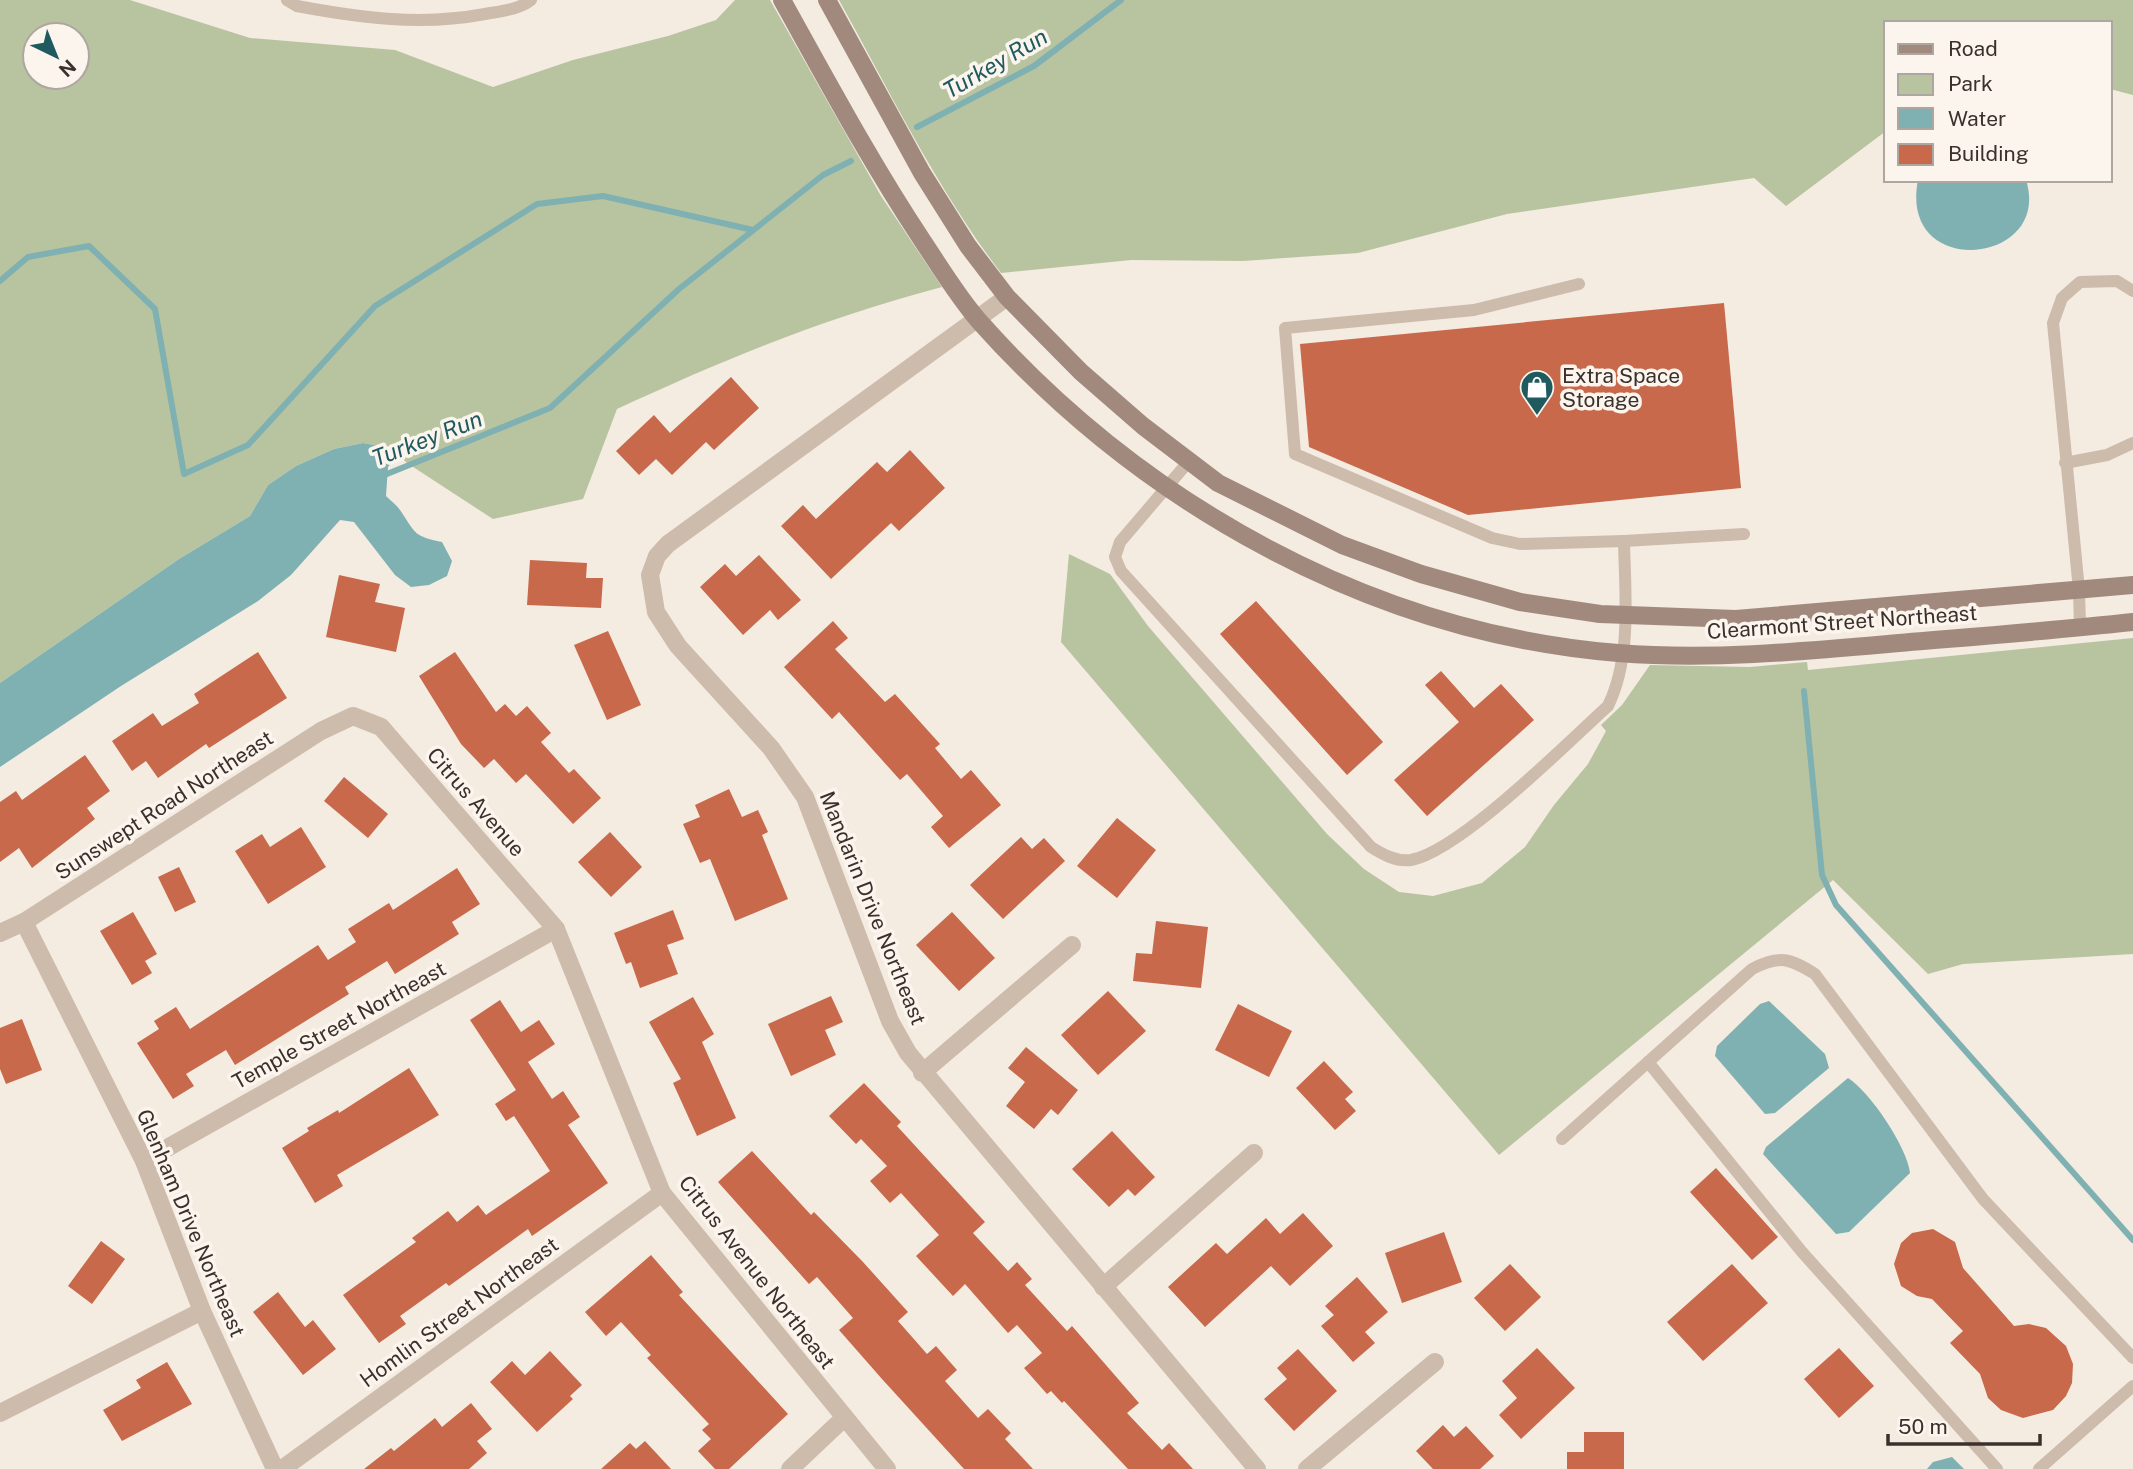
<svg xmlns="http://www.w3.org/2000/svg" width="2133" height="1469" font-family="'Public Sans',sans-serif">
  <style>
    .green { fill: #b8c4a0; fill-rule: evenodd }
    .water { fill: #7fb0b2 }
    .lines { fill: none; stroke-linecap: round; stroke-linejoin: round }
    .stream { stroke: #7fb0b2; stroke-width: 6 }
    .building { fill: #c8694b }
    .lane { stroke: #cdbbac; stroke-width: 12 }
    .street { stroke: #cdbbac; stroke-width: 18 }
    .secondary { stroke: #a18a7d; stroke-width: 18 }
    .labels { text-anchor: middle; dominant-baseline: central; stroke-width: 7; stroke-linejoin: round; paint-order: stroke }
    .poi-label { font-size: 21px; fill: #3b302b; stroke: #fbf5ee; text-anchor: start }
    .street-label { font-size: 21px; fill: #3b302b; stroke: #fbf5ee }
    .water-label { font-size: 23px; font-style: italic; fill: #1f5a5e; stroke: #fbf5ee }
  </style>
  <rect width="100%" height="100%" fill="#f4ebe1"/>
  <g class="green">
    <path d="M0,0h130l120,38 145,12 98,37 80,-27 95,-24 48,-16 19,-20h35l111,196 61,91c-117,31 -215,71 -325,122l-34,90 -90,20 -86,-56 -16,-15 -28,-5 -29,6 -38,17 -28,19 -18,31 -71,43 -179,124zM35,35h42v42h-42z"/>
    <path d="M839,0h1294v95l-23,-6v-66h-224v108l-100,75 -32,-28 -247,36 -149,39 -115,8 -112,-1 -130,13c-64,-84 -111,-181 -162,-273z"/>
    <path d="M1069,554l41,20 38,52 179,208 37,35 35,23 34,4 49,-13 43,-36 29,-42 34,-41 18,-33 -5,-6 21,-20 28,-40 100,2 57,-5 1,8 325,-32v316l-170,10 -35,10 -95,-94 -334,275 -438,-513z"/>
  </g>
  <g class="water">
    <path d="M1918,180h108c27,85 -128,101 -108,0z"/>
    <path d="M363,443l28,5 7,7 -10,12 -2,29c5,5 12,10 16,17 14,21 12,23 40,29l10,19 -5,15 -18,9 -18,2 -16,-12 -41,-53 -14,-2 -49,55 -33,26 -137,85 -121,81v-84l179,-124 71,-43 18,-31 28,-19 38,-17z"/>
    <path d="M1769,1001l56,53 4,14 -54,45 -10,1 -50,-58 2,-10 43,-42z"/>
    <path d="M1848,1078c22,14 59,69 62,95l-61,59 -13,2 -73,-80 3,-7z"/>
    <path d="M1952,1457l12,12h-37l6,-7z"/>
  </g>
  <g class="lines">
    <g class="stream">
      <path d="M917,127l117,-61 87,-66"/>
      <path d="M0,281l28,-24 61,-11 66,63 29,165 64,-29 127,-139 162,-102 66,-8 150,34"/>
      <path d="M382,476l168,-68 129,-119 144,-114 28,-14"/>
      <path d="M1804,691l18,184 14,30 297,335"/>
    </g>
  </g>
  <g class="building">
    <path d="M1724,303l17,185 -273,27 -159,-68 -9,-103z"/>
    <path d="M731,377l28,31 -45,42 -8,-8 -34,33 -16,-16 -17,16 -23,-24 38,-36 16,18z"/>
    <path d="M910,450l35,38 -46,43 -8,-8 -60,56 -50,-53 22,-21 13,14 61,-57 10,10z"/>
    <path d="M759,555l42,45 -23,20 -8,-10 -27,25 -43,-48 25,-23 11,12z"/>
    <path d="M530,560l57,3 -1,15h17l-2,30 -74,-3z"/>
    <path d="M339,575l41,9 -5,18 30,6 -9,44 -70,-15z"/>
    <path d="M1256,601l127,141 -36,33 -127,-141z"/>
    <path d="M833,621l15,17 -13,11 50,53 10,-8 45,50 -5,4 26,31 10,-9 30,35 -52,43 -18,-21 12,-11 -36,-42 -7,6 -61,-68 -7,7 -48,-52z"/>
    <path d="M608,631l33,74 -34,15 -33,-75z"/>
    <path d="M258,652l29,46 -78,50 -3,-4 -48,34 -12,-17 -14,10 -20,-30 41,-28 9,13 37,-23 -5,-9z"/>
    <path d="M455,652l41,60 9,-8 11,12 11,-10 24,27 -10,9 28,31 5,-4 27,29 -28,26 -47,-50 -10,9 -22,-24 -10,9 -23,-24 -42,-68z"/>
    <path d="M1441,671l33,37 27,-24 33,36 -107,96 -33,-36 65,-58 -34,-37z"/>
    <path d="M85,755l25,36 -23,17 8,11 -63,49 -13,-20 -19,14v-60l16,-11 6,9z"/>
    <path d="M344,777l44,37 -20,24 -44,-37z"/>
    <path d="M729,789l13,28 16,-7 10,22 -6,3 26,64 -53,22 -25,-62 -10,4 -17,-39 17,-7 -5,-12z"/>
    <path d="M1117,818l39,32 -39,48 -40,-32z"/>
    <path d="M301,827l25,40 -58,37 -33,-53 27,-17 8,13z"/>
    <path d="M610,832l32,35 -31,30 -33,-35z"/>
    <path d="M1021,837l11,12 12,-11 21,23 -62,58 -33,-34z"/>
    <path d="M179,867l17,35 -21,10 -17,-35z"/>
    <path d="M457,868l23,36 -28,18 7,12 -64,40 -8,-13 -42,26 4,7 -114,71 -9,-15 -40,24 8,12 -21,13 -36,-56 22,-14 -5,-8 22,-14 14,22 128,-84 10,15 28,-18 -8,-13 41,-26 4,7z"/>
    <path d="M673,910l11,29 -17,6 11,29 -38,14 -9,-26 -5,2 -12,-31z"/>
    <path d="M133,912l24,42 -12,7 7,12 -20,12 -32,-54z"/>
    <path d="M952,912l43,46 -36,33 -43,-46z"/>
    <path d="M1156,921l52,6 -7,61 -68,-7 3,-28 16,1z"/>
    <path d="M1108,991l38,40 -48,44 -37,-40z"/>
    <path d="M831,996l12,26 -18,8 11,25 -45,21 -23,-52z"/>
    <path d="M693,997l21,37 -12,8 34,76 -39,18 -24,-53 8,-4 -32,-57z"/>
    <path d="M500,1000l21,32 18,-12 16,24 -27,18 24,37 11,-8 17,26 -12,8 40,58 -76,53 -4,-7 -79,57 -3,-3 -46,33 6,8 -27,19 -36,-48 73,-53 -4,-4 36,-27 9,11 21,-17 8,10 64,-44 -36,-55 -8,5 -11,-17 21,-14 -46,-70z"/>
    <path d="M1238,1004l54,27 -23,46 -54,-27z"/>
    <path d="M22,1019l20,51 -36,14 -6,-15v-41z"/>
    <path d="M1026,1047l52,43 -20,25 -7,-6 -17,20 -28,-23 19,-24 -17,-14z"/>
    <path d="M1324,1061l29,31 -8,7 11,12 -21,19 -39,-42z"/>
    <path d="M409,1068l30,47 -102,60 6,11 -28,17 -33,-55 27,-17 -2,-3 31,-18 1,3z"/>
    <path d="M864,1083l37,39 -4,4 88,96 -12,11 35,38 9,-9 15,17 -7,6 42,46 5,-5 67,77 -12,10 35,37 7,-7 24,26h-65l-64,-68 -2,2 -11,-12 -4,3 -23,-26 18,-15 -25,-28 -9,8 -43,-49 -12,12 -37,-40 23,-21 -38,-42 -11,10 -20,-22 17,-15 -26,-27 -5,5 -27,-28z"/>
    <path d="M1112,1131l43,46 -20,19 -7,-7 -19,18 -37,-38z"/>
    <path d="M752,1151l59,64 3,-3 49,50 45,50 -10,9 29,33 9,-8 21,24 -12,11 33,37 10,-9 23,24 -6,6 28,30h-69l-82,-90 -43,-49 14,-12 -36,-41 -8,7 -91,-102z"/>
    <path d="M1716,1168l62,69 -26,23 -62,-68z"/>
    <path d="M1303,1213l30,33 -43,40 -19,-20 -66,61 -37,-40 48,-44 11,11 39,-36 14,16z"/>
    <path d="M1933,1229l22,13 8,26 51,58 15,-2 17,4 20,18 7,18 -1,19 -6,13 -13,14 -30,8 -22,-8 -13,-12 -8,-24 -30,-31 13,-12 -31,-32 -15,-3 -16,-10 -7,-22 7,-21 11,-10z"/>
    <path d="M1444,1232l18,50 -60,21 -17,-50z"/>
    <path d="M101,1241l24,18 -33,45 -24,-18z"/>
    <path d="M651,1255l32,37 -4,3 109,119 -59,55h-14l-17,-18 13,-12 -9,-9 7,-6 -62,-66 4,-3 -30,-33 -15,14 -21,-24z"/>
    <path d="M1510,1264l31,33 -36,34 -31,-33z"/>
    <path d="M1732,1264l36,39 -65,58 -36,-39z"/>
    <path d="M1357,1277l31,35 -23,20 10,11 -22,19 -32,-36 13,-11 -9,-9z"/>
    <path d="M278,1292l27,35 8,-7 23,29 -33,26 -50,-63z"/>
    <path d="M1537,1348l38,40 -54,51 -22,-24 18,-17 -15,-17z"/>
    <path d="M1839,1348l35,38 -35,32 -35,-39z"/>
    <path d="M1298,1349l39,42 -43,40 -30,-32 23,-20 -10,-11z"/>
    <path d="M550,1351l32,34 -12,11 3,3 -36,33 -47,-50 22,-21 13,14z"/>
    <path d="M167,1362l25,42 -70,37 -19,-31 38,-22 -5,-8z"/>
    <path d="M471,1403l21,26 -15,12 10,12 -18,16h-105l27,-21 3,3 41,-33 7,9z"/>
    <path d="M1443,1425l11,12 12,-11 28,30 -14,13h-47l-17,-18z"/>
    <path d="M1584,1432h40v37h-57v-17h17z"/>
    <path d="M645,1441l26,28h-70l29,-26 6,6z"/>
  </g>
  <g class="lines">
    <g class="lane">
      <path d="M287,0l10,6c64,12 124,20 188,8 16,-3 33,-4 46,-14"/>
      <path d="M1579,284l-105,26 -189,18 10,126 197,84 28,6 104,-3"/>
      <path d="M1189,461l-69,81 -5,15 6,14 250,276c11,7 25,15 40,13 49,-9 156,-117 197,-154 24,-49 17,-112 16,-165l120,-7"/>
      <path d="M2065,463l42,-8 26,-12"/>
      <path d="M2080,628l-1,-38 -26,-267 9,-25 18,-16 37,-1 16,10"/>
      <path d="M1648,1062l154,190 195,217"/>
      <path d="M1562,1139l190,-170c28,-14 37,-11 63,5l168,225 150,159"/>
      <path d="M2039,1469l94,-83"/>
    </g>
    <g class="street">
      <path d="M1007,297l-339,247 -11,12 -7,19 6,37 22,34 93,102 34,49 85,224 18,32 349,416"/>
      <path d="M24,922l120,239 58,150 73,158"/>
      <path d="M0,933l24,-11 297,-191 32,-15 28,11 175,202 106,264 225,276"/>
      <path d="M922,1073l150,-128"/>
      <path d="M144,1161l412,-232"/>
      <path d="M1103,1287l151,-134"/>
      <path d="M0,1413l202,-102"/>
      <path d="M282,1469l380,-276"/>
      <path d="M790,1469l54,-51"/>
      <path d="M1307,1469l128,-107"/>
    </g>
    <g class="secondary">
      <path d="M782,0c45,81 89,163 140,240 18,27 36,57 57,81 163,183 393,312 639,332 90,7 180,-1 270,-9 82,-7 163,-13 245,-22"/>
      <path d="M827,0l95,173 46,73 39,51 74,75 62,54 75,57 124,62 79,29 99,28 80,12 136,5 397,-34"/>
    </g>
  </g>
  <defs>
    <symbol id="shop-pin" viewBox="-11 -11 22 30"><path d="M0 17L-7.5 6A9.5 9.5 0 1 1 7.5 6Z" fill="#1f5a5e" stroke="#fbf5ee"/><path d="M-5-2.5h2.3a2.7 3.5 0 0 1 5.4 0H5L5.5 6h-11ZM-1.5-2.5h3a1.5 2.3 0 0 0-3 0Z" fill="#fff"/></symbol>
  </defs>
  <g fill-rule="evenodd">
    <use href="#shop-pin" x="1518" y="368" width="38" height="52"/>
  </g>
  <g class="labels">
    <g class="poi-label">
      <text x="1562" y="375">Extra Space<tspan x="1562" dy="24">Storage</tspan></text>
    </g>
    <g class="street-label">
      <text transform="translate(1842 622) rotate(-4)">Clearmont Street Northeast</text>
      <text transform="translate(476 802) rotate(49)">Citrus Avenue</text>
      <text transform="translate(164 805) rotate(-33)">Sunswept Road Northeast</text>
      <text transform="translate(873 908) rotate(68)">Mandarin Drive Northeast</text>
      <text transform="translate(339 1025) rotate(-29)">Temple Street Northeast</text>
      <text transform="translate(191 1223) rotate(67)">Glenham Drive Northeast</text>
      <text transform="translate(757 1272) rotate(52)">Citrus Avenue Northeast</text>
      <text transform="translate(459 1312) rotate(-36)">Homlin Street Northeast</text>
    </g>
    <g class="water-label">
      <text transform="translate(995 63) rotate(-30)">Turkey Run</text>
      <text transform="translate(427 438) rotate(-21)">Turkey Run</text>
    </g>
  </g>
  <rect x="1884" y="21" width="228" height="161" fill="#fbf5ee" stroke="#aea6a0" stroke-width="2"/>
  <rect x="1898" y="44" width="35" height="10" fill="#a18a7d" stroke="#aea6a0" stroke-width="2"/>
  <text x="1948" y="56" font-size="21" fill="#3b302b">Road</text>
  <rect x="1898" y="74" width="35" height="21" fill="#b8c4a0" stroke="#aea6a0" stroke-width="2"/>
  <text x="1948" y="91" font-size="21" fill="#3b302b">Park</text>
  <rect x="1898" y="108" width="35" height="21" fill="#7fb0b2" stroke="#aea6a0" stroke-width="2"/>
  <text x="1948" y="126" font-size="21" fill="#3b302b">Water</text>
  <rect x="1898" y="144" width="35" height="21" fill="#c8694b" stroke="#aea6a0" stroke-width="2"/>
  <text x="1948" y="161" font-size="21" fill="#3b302b">Building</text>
  <g transform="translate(56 56) rotate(137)"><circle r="33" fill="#fbf5ee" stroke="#aea6a0" stroke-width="2"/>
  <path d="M0-5L12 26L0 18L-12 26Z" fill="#1f5a5e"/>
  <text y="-10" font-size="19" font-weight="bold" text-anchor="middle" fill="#3b302b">N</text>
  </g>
  <path d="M1888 1434v10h152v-10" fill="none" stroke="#3b302b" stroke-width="3.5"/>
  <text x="1898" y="1434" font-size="21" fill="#3b302b" stroke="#fbf5ee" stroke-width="5" paint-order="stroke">50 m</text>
</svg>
